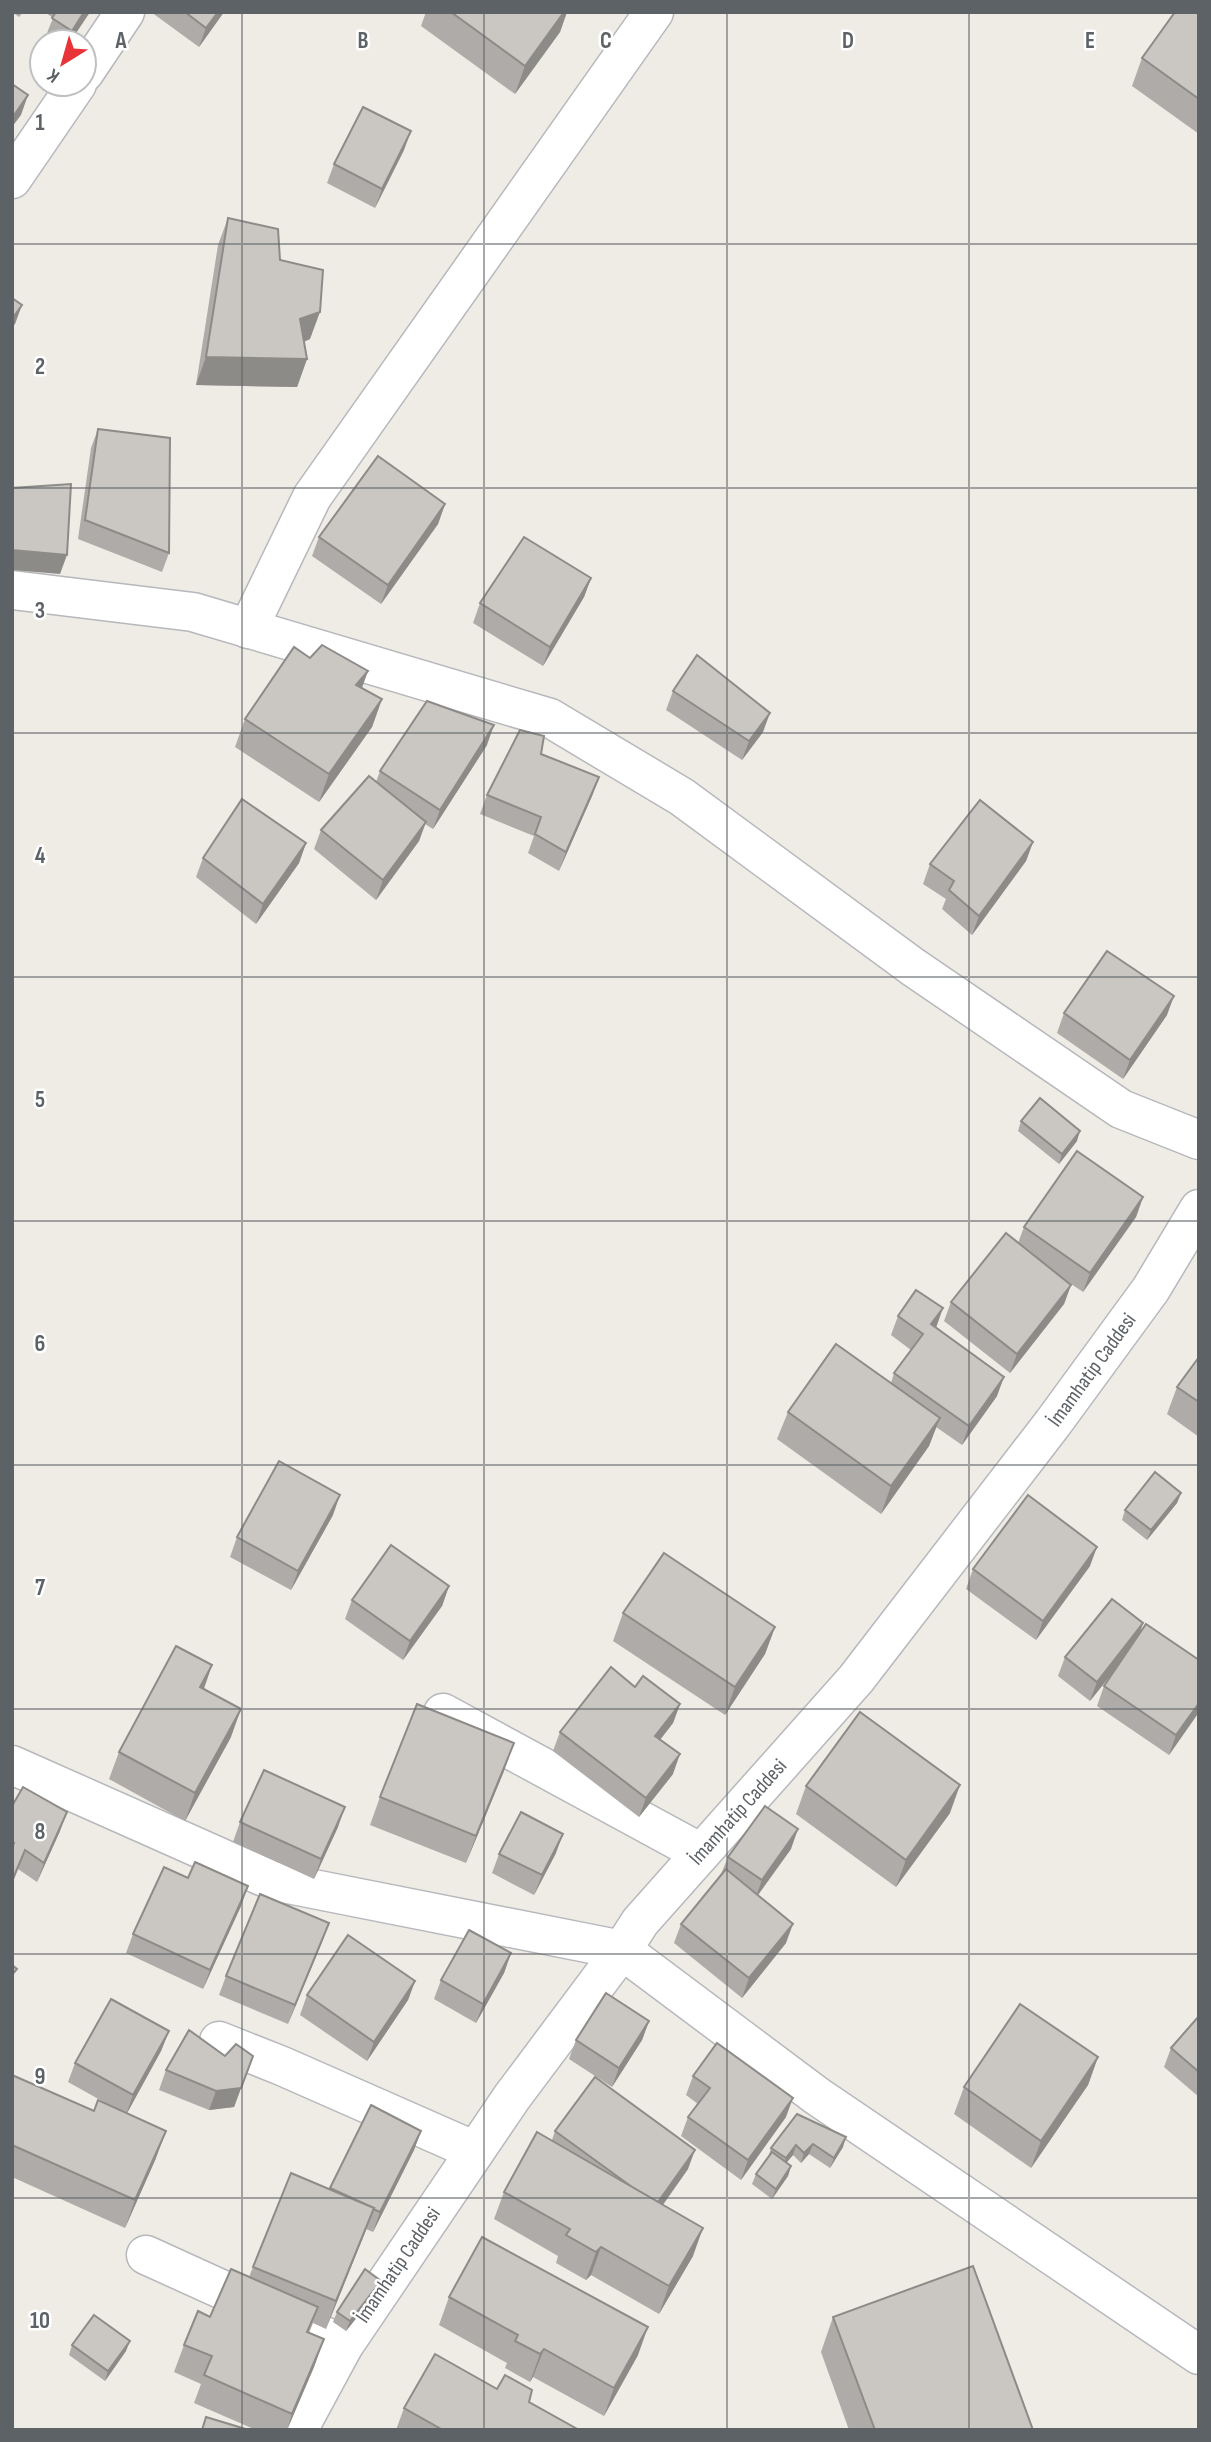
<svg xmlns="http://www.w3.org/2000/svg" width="1211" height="2442" font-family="'Sofia Sans Condensed',sans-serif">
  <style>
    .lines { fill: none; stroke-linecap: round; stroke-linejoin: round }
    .minor-casing { stroke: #b6b8bc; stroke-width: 41 }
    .minor { stroke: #fff; stroke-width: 38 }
    .wall { fill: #aeaba8 }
    .shaded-wall { fill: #8d8b88 }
    .building { fill: #cac7c3; stroke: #8d8b88; stroke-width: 2 }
    .grid { fill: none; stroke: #5d6266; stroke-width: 2; stroke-opacity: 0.55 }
    .labels { text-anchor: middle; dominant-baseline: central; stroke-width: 5; stroke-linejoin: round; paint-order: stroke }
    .street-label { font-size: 21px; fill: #5d6266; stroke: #fff }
    .grid-label { font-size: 23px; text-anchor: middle; font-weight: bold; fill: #5d6266; stroke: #fff; stroke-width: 5; stroke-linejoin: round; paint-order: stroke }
  </style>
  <rect width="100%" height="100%" fill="#efece5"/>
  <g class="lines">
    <defs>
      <g id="minor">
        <path d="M84,73l41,-61"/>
        <path d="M12,179l65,-95"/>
        <path d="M12,590l181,22 357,106 132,79 231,170 208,142 78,31"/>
        <path d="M248,629l64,-132 342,-485"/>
        <path d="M443,1713l258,140"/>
        <path d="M12,1765l261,116 349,69 195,146 382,259"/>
        <path d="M219,2041l63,25 193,85"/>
        <path d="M146,2255l198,90"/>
        <path d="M298,2430l46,-85 168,-248 110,-147 18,-28 216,-243 197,-256 98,-134 48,-80"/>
      </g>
    </defs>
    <use href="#minor" class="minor-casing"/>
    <use href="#minor" class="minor"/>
  </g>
  <g class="wall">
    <path d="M12,12h11l-4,5z"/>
    <path d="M45,12h45l-20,30h-18l-7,-4 8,-20z"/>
    <path d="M151,12h73l-25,35z"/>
    <path d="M426,12h141l-7,20 -45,62 -94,-68z"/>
    <path d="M1199,12v122l-67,-48 10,-28z"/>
    <path d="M404,150l-29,58 -48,-25 7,-19z"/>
    <path d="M228,218l52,42 30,79 -6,3 3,17 -10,28 -101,-2 22,-140z"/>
    <path d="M98,429l71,124 -7,19 -84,-33 13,-91z"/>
    <path d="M445,504l-7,20 -57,80 -69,-48 7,-19z"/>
    <path d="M591,578l-7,19 -41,69 -70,-43 7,-20z"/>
    <path d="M310,658l72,41 -10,28 -53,75 -84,-55 10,-28z"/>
    <path d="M673,691l90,41 -21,28 -76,-50z"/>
    <path d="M487,745l-54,84 -8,-5 -6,17 -43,59 -62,-51 7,-19 55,-48 4,-11z"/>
    <path d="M541,754l58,23 -7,19 -33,75 -31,-18 6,-17 -54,-22 7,-19z"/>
    <path d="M1033,842l-7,19 -54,74 -30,-26 4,-10 -23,-15 7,-20z"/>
    <path d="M306,843l-7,20 -43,61 -60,-47 7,-19z"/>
    <path d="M1064,1013l103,2 -44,64 -66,-46z"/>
    <path d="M1021,1121l56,20 -18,23 -41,-33z"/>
    <path d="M1143,1197l-7,20 -53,75 -25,-17 13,10 -7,19 -54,69 -66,-52 7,-19 67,-59 6,-16z"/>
    <path d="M898,1316l38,12 61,68 -35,49 -26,-18 -7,19 -48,68 -104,-75 11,-27 103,-29 3,-10 17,-23 -20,-15z"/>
    <path d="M1199,1357v80l-32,-23 10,-27z"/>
    <path d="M1181,1493l-4,10 -30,37 -25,-20 3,-10z"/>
    <path d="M333,1515l-42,75 -61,-33 7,-20z"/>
    <path d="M1090,1566l-54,74 -70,-51 7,-20z"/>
    <path d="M449,1586l-7,20 -39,54 -58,-41 7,-19z"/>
    <path d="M623,1613l152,14 -10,27 -40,61 -112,-74z"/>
    <path d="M1143,1623l-4,12 60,25v52l-30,43 -72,-49 7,-20 14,-20 -28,35 -32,-25 7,-19z"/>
    <path d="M212,1665l-8,24 27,48 -46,84 -76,-42 10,-27z"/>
    <path d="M635,1687l45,17 -7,19 -13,17 13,34 -34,43 -86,-66 7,-19z"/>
    <path d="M504,1771l-38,92 -96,-38 10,-28z"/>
    <path d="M806,1786l144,27 -54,74 -100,-73z"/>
    <path d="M12,1806l48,25 -23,51 -19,-13 -6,15z"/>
    <path d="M240,1822l98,5 -24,52 -81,-37z"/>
    <path d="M791,1849l-33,46 28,48 -44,55 -68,-55 7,-19 40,-50 7,-17z"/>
    <path d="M556,1853l-22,42 -42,-22 7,-19z"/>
    <path d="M241,1906l-38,83 -77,-36 7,-19z"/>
    <path d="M322,1942l-34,82 -69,-29 7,-19z"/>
    <path d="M511,1953l-7,20 -28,50 -42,-24 7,-19z"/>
    <path d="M415,1981l-7,19 -41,61 -67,-46 7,-20z"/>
    <path d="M1199,2016v81l-35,-30 7,-19z"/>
    <path d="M649,2021l-7,19 -30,47 -43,-28 7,-19z"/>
    <path d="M169,2031l-8,20 -34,62 29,45 -31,70 -113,-51v-102l82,36 17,-5 -43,-24 7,-19z"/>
    <path d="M225,2056h28l-19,51 -25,3 -50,-20 7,-20z"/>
    <path d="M1098,2057l-10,28 -57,83 -77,-54 10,-27z"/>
    <path d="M693,2076l93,41 -45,63 -60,-44 7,-19 10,-13 -12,-9z"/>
    <path d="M371,2105l50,26 -7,19 -41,82 -7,-3 -40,100 -13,-6 -4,10 15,6 -10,28 -27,63h-31l-62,-27 7,-19 -27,-12 10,-27 65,-68 4,-10 76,-78z"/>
    <path d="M797,2114l46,33 -13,21 -21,-14 -8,9 -8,-8 -7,8 5,3 -3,10 -16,23 -20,-15 4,-10 12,-16 3,-10z"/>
    <path d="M555,2131l133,38 -25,36 30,51 -34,58 -68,-39 -5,5 -30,-17 2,-7 -64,-37 10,-27 48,-52z"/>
    <path d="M381,2281l-3,10 -32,40 -13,-9 4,-10z"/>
    <path d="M449,2297l189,58 -34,61 -71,-39 -3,5 -25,-14 2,-5 -68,-38z"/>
    <path d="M833,2317l200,113h-184l-28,-78z"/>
    <path d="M72,2345l54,6 -21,30 -36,-26z"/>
    <path d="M497,2389l82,41h-183l8,-22z"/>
  </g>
  <g class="shaded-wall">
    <path d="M84,12h6l-20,30h-2l4,-11z"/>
    <path d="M218,12h6l-25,35 7,-19z"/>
    <path d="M564,12h3l-7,20 -45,62 10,-28z"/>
    <path d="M28,95l-7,20 -9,12v-9z"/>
    <path d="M411,131l-7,19 -29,58 7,-19z"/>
    <path d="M22,305l-7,19 -3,4v-9z"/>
    <path d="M320,312l-10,27 -20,8 10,-28z"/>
    <path d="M206,357l101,2 -10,28 -101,-2z"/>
    <path d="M445,504l-7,20 -57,80 7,-19z"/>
    <path d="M12,550l55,5 -7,19 -48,-4z"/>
    <path d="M591,578l-7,19 -41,69 7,-19z"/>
    <path d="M368,671l-10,28 -2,-14z"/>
    <path d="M382,699l-10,28 -53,75 10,-28z"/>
    <path d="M770,713l-7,19 -21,28 7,-19z"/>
    <path d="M494,725l-7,20 -54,84 7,-19z"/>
    <path d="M599,777l-7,19 -33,75 7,-19z"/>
    <path d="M426,822l-7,19 -43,59 7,-20z"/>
    <path d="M1033,842l-7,19 -54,74 7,-19z"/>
    <path d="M306,843l-7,20 -43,61 7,-20z"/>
    <path d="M1174,996l-7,19 -44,64 7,-19z"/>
    <path d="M1080,1131l-3,10 -18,23 3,-10z"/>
    <path d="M1143,1197l-7,20 -53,75 7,-19z"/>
    <path d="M1071,1285l-7,19 -54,69 7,-19z"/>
    <path d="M943,1308l-7,20 -5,-4z"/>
    <path d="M1004,1377l-7,19 -35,49 7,-19z"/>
    <path d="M940,1418l-11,28 -48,68 10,-28z"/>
    <path d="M1181,1493l-4,10 -30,37 4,-10z"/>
    <path d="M340,1495l-7,20 -42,75 7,-19z"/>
    <path d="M1097,1547l-7,19 -54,74 7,-19z"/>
    <path d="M449,1586l-7,20 -39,54 7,-19z"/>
    <path d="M1143,1623l-7,20 -46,58 7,-19z"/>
    <path d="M775,1627l-10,27 -40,61 10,-28z"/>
    <path d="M212,1665l-10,28 -2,-6z"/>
    <path d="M1199,1703v9l-30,43 7,-20z"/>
    <path d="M680,1704l-7,19 -25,32 7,-19z"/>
    <path d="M241,1709l-10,28 -46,84 10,-28z"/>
    <path d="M514,1743l-10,28 -38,92 10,-27z"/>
    <path d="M680,1754l-7,20 -34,43 7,-19z"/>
    <path d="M960,1785l-10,28 -54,74 10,-27z"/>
    <path d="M345,1807l-7,20 -24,52 7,-20z"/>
    <path d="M67,1812l-7,19 -23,51 7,-19z"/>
    <path d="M798,1829l-7,20 -36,50 7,-19z"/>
    <path d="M563,1834l-7,19 -22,42 8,-20z"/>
    <path d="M248,1886l-7,20 -38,83 7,-19z"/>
    <path d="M329,1923l-7,19 -34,82 7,-19z"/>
    <path d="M793,1924l-7,19 -44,55 7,-20z"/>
    <path d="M511,1953l-7,20 -28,50 7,-19z"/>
    <path d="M415,1981l-7,19 -41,61 7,-19z"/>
    <path d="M649,2021l-7,19 -30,47 7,-19z"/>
    <path d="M169,2031l-8,20 -35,64 7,-20z"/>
    <path d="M1098,2057l-10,28 -57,83 10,-27z"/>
    <path d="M241,2088l-7,19 -25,3 7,-19z"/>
    <path d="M793,2098l-7,19 -45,63 7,-20z"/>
    <path d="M166,2131l-10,27 -31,70 10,-28z"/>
    <path d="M421,2131l-7,19 -41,82 7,-20z"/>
    <path d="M846,2137l-3,10 -13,21 4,-10z"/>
    <path d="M813,2144l-4,10 -8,9 3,-10z"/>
    <path d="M796,2145l-3,10 -11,13 4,-10z"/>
    <path d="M695,2150l-7,19 -39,55 7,-20z"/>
    <path d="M791,2166l-3,10 -16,23 4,-10z"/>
    <path d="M374,2208l-10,27 -38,94 10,-28z"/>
    <path d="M703,2228l-10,28 -34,58 10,-28z"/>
    <path d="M601,2247l-10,28 -5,5 10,-28z"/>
    <path d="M381,2281l-3,10 -32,40 4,-10z"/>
    <path d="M648,2327l-10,28 -34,61 10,-28z"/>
    <path d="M324,2339l-10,28 -27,63 5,-16z"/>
    <path d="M130,2341l-4,10 -21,30 3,-10z"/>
    <path d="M544,2349l-11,28 -3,5 10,-28z"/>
  </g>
  <g class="building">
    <path d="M56,12h28l-12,19 -20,-13z"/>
    <path d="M185,12h33l-12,16z"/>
    <path d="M451,12h113l-39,54z"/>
    <path d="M1175,12h24v87l-57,-41z"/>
    <path d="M12,84l16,11 -16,23z"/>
    <path d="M363,107l48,24 -29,58 -48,-25z"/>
    <path d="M228,218l50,11 2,31 43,10 -3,42 -20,7 7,40 -101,-2z"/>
    <path d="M12,298l10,7 -10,14z"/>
    <path d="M98,429l72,9 -1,115 -84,-33z"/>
    <path d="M378,456l67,48 -57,81 -69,-48z"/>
    <path d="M71,484l-4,71 -55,-5v-62z"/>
    <path d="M524,537l67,41 -41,69 -70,-44z"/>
    <path d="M322,645l46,26 -12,14 26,14 -53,75 -84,-55 49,-72 16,11z"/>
    <path d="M697,655l73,58 -21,28 -76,-50z"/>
    <path d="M427,701l67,24 -54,85 -60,-39z"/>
    <path d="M520,730l24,6 -3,18 58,23 -33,75 -31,-18 6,-17 -54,-22z"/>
    <path d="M369,776l57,46 -43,58 -62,-50z"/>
    <path d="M242,799l64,44 -43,61 -60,-46z"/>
    <path d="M980,800l53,42 -54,74 -30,-26 5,-9 -24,-17z"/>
    <path d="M1107,951l67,45 -44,64 -66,-47z"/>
    <path d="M1040,1098l40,33 -18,23 -41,-33z"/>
    <path d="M1077,1151l66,46 -53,76 -66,-46z"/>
    <path d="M1006,1233l65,52 -54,69 -66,-52z"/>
    <path d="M916,1290l27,18 -12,16 73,53 -35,49 -75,-53 29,-39 -25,-18z"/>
    <path d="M836,1344l104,74 -49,68 -103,-74z"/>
    <path d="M1199,1357v45l-22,-15z"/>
    <path d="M279,1461l61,34 -42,76 -61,-34z"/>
    <path d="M1155,1472l26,21 -30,37 -26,-20z"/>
    <path d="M1028,1495l69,52 -54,74 -70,-52z"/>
    <path d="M391,1545l58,41 -39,55 -58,-41z"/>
    <path d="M664,1553l111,74 -40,60 -112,-74z"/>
    <path d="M1112,1599l31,24 -46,59 -32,-25z"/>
    <path d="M1146,1624l53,36v43l-23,32 -72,-49z"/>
    <path d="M176,1646l36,19 -12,22 41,22 -46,84 -76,-41z"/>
    <path d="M611,1667l24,20 8,-11 37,28 -25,32 25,18 -34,44 -86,-66z"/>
    <path d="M417,1704l97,39 -38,93 -96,-39z"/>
    <path d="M860,1712l100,73 -54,75 -100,-74z"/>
    <path d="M264,1770l81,37 -24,52 -81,-37z"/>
    <path d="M23,1787l44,25 -23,51 -19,-13 -13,31v-33l2,-5 -2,-1v-36z"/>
    <path d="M765,1806l33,23 -36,51 -34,-23z"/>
    <path d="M521,1812l42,22 -21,41 -43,-21z"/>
    <path d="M195,1862l53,24 -38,84 -77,-36 31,-67 24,11z"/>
    <path d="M726,1869l67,55 -44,54 -68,-54z"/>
    <path d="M260,1894l69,29 -34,82 -69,-29z"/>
    <path d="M469,1930l42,23 -28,51 -42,-24z"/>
    <path d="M348,1935l67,46 -41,61 -67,-47z"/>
    <path d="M12,1965l5,4 -5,6z"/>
    <path d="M606,1993l43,28 -30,47 -43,-28z"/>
    <path d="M111,1999l58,32 -36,64 -58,-32z"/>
    <path d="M1020,2004l78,53 -57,84 -77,-54z"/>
    <path d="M1199,2016v56l-28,-24z"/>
    <path d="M189,2030l36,26 11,-12 17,12 -12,32 -25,3 -50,-21z"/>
    <path d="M717,2043l76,55 -45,62 -60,-43 22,-29 -17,-12z"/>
    <path d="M12,2075l82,36 4,-11 68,31 -31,69 -123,-55z"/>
    <path d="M595,2077l100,73 -37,52 -26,-15 -77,-56z"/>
    <path d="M371,2105l50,26 -41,81 -7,-3 1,-1 -44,-20z"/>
    <path d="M797,2114l49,23 -12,21 -21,-14 -9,9 -8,-8 -10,13 -15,-10z"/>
    <path d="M537,2132l166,96 -34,58 -68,-39 -5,5 -30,-17 4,-6 -66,-37z"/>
    <path d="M772,2152l19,14 -15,23 -20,-15z"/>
    <path d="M291,2173l83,35 -38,93 -83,-34z"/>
    <path d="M482,2237l166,90 -34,61 -70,-39 -4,5 -25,-13 3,-6 -69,-38z"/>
    <path d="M973,2266l60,164h-158l-42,-113z"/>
    <path d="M231,2269l87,38 -11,25 17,7 -32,75 -88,-39 8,-19 -28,-11 14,-34 12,6z"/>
    <path d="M365,2269l16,12 -31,40 -13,-9z"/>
    <path d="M94,2315l36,26 -22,30 -36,-26z"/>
    <path d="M435,2354l62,35 8,-14 27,15 -3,12 50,28h-136l-39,-22z"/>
    <path d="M206,2417l43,13h-47z"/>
  </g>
  <path class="grid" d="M242,12v2418M484,12v2418M727,12v2418M969,12v2418M12,244h1187M12,488h1187M12,733h1187M12,977h1187M12,1221h1187M12,1465h1187M12,1709h1187M12,1954h1187M12,2198h1187"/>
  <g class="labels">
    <g class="street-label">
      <text transform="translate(1092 1370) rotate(-54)">İmamhatip Caddesi</text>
      <text transform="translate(738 1812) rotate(-48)">İmamhatip Caddesi</text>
      <text transform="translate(398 2265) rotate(-56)">İmamhatip Caddesi</text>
    </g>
  </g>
  <g class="grid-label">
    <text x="121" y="48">A</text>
    <text x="363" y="48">B</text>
    <text x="606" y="48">C</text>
    <text x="848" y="48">D</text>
    <text x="1090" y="48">E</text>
    <text x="40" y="130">1</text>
    <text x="40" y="374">2</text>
    <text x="40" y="618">3</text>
    <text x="40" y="863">4</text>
    <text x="40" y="1107">5</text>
    <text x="40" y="1351">6</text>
    <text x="40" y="1595">7</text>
    <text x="40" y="1839">8</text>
    <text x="40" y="2084">9</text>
    <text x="40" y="2328">10</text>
  </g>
  <rect width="1211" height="2442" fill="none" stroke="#5d6266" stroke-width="28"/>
  <g transform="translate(63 63) rotate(217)"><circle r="33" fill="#ffffff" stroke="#bec0c2" stroke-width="2"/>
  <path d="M0-5L12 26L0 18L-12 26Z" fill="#e83338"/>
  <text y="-10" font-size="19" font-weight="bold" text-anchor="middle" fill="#5d6266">K</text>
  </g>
</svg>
